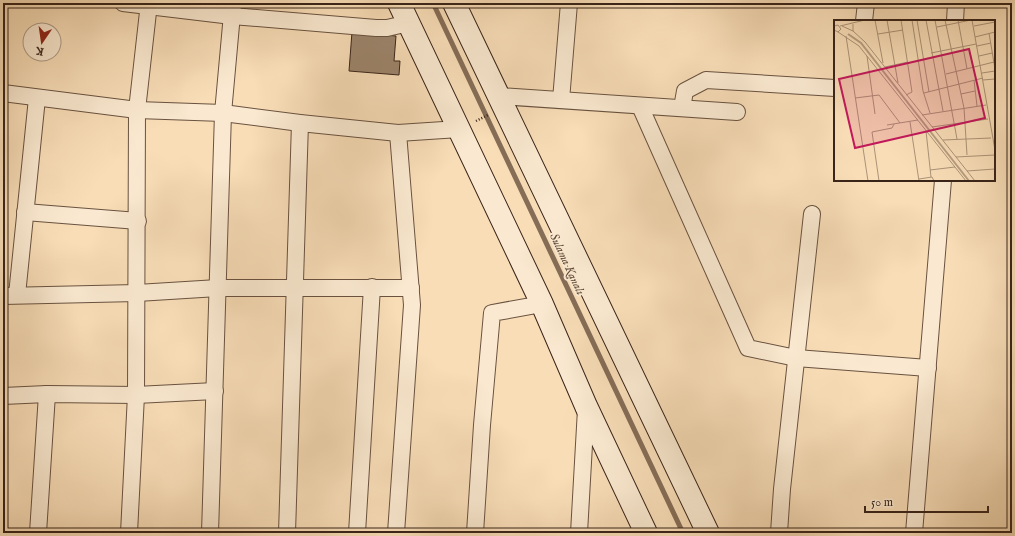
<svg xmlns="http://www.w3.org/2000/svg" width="1015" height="536" font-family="'IM FELL English',serif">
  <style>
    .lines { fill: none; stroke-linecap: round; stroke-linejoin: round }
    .stream { stroke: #856d57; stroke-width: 5 }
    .building { fill: #9c846b; stroke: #392419 }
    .street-casing { stroke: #695240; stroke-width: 18 }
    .secondary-casing { stroke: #392419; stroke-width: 24 }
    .path { stroke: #392419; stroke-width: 2.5; stroke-dasharray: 1 2; stroke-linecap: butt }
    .street { stroke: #fae9d0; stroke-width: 16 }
    .secondary { stroke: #fae9d0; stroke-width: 22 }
    .labels { text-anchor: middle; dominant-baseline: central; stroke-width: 4; stroke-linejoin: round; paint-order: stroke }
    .water-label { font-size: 12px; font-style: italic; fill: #5f4938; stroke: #fae9d0 }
    .inset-river { fill: none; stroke: #b79e81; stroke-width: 2 }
    .inset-road { fill: none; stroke: #ac9378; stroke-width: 1 }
    .view { fill: #c2185b; fill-opacity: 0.15; stroke: #c2185b; stroke-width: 2 }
    .inset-edge { fill: none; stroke: #392419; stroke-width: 2 }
  </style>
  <rect width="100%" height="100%" fill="#f8ddb7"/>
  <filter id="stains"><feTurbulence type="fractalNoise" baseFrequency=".005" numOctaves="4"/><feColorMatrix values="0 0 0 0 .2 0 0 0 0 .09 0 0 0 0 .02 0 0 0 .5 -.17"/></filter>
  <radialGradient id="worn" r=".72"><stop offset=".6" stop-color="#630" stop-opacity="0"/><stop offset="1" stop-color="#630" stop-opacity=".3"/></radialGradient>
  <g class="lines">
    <path class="stream" d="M433,3l250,530"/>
  </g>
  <path class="building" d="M352,32l44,4 -2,25h6l-1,14 -50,-4z"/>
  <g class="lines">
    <defs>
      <g id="street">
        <path d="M123,3l109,13 144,12h11l22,-5"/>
        <path d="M864,21l2,-18"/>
        <path d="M955,21l1,-18"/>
        <path d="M3,93l134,17 86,3 77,10 98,10 61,-4"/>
        <path d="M499,96l238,16"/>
        <path d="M561,100l8,-97"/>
        <path d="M640,106l108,242 48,10 132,10"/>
        <path d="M682,108l3,-17 21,-11 129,8"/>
        <path d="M25,212l113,9"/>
        <path d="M17,295l20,-197"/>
        <path d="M3,296l134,-3 81,-5h193"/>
        <path d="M3,396l44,-2 89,1 79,-4"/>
        <path d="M38,533l9,-139"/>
        <path d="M129,533l7,-138 1,-285 12,-107"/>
        <path d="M210,533l13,-420 10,-110"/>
        <path d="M287,533l13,-410"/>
        <path d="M357,533l15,-246"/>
        <path d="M396,533l16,-228 -14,-172"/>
        <path d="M475,533l7,-108 10,-112 50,-9"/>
        <path d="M579,533l7,-124"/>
        <path d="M779,533l3,-44 30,-275"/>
        <path d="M914,533l29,-353"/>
      </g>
      <g id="secondary">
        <path d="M399,3l143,301 44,102 60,127"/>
        <path d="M454,3l254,530"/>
      </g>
    </defs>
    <use href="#street" class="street-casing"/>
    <use href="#secondary" class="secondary-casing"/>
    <path class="path" d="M476,121l12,-6"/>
    <use href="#street" class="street"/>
    <use href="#secondary" class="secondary"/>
  </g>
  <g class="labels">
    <g class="water-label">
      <text transform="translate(567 264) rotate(65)">Sulama Kanalı</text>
    </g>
  </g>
  <g transform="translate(834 20)">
    <rect width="161" height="161" fill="#f8ddb7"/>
    <path class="inset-river" d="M14,14l13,9 108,138"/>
    <path class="inset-road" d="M41,0l8,43M53,0l11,63M67,0l11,72 -6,3M78,0l11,71 7,22M83,0l12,72M92,0l17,91M101,0l22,119M111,0l19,88 3,47M124,0l9,49M138,0l23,130M19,4v7l12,11 110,139M0,6l4,-1 3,4 -3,3 -4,-2M6,6l25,-6M8,6l11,5M140,6l21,-4M103,7l34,-7M4,12l21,14 107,135M155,13l6,36M44,14l25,-4M12,16l22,145M141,17l20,-5M143,26l14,-3M97,33l45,-9M33,36l8,58M145,36l13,-3M51,47l23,-5M148,53l13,-2M112,54l48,-12M140,60l3,26M149,60l12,-1M90,73l59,-15M127,74l14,-3M21,78l24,-3 21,28M88,95l64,-10M76,102l9,59M53,105l31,-5M98,107l56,-8M92,111l5,46M109,120l48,-2M122,137l39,-2M96,150l25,-3M133,151l28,-2M85,159l13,-2 2,4M45,161l-7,-49 20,-4 2,-4"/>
    <path class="view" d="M135,29l16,69 -130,30 -16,-69z"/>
    <rect width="161" height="161" class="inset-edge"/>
  </g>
  <rect width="1015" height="536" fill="none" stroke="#f8ddb7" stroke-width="16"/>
  <rect x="4" y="4" width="1007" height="528" fill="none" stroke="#392419" stroke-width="2"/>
  <rect x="8" y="8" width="999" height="520" fill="none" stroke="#392419"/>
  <g transform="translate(42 42) rotate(193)"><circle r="19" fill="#fae9d0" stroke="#ad9a87"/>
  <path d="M0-3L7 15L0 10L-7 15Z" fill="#8f2418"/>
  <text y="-6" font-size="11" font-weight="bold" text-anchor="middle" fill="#392419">K</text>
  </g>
  <path d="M865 506v6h123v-6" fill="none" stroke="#392419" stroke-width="2"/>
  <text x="871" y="506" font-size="12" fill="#392419" stroke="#fae9d0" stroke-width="3" paint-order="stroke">50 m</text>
  <rect width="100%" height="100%" filter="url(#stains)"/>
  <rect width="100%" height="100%" fill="url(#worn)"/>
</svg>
